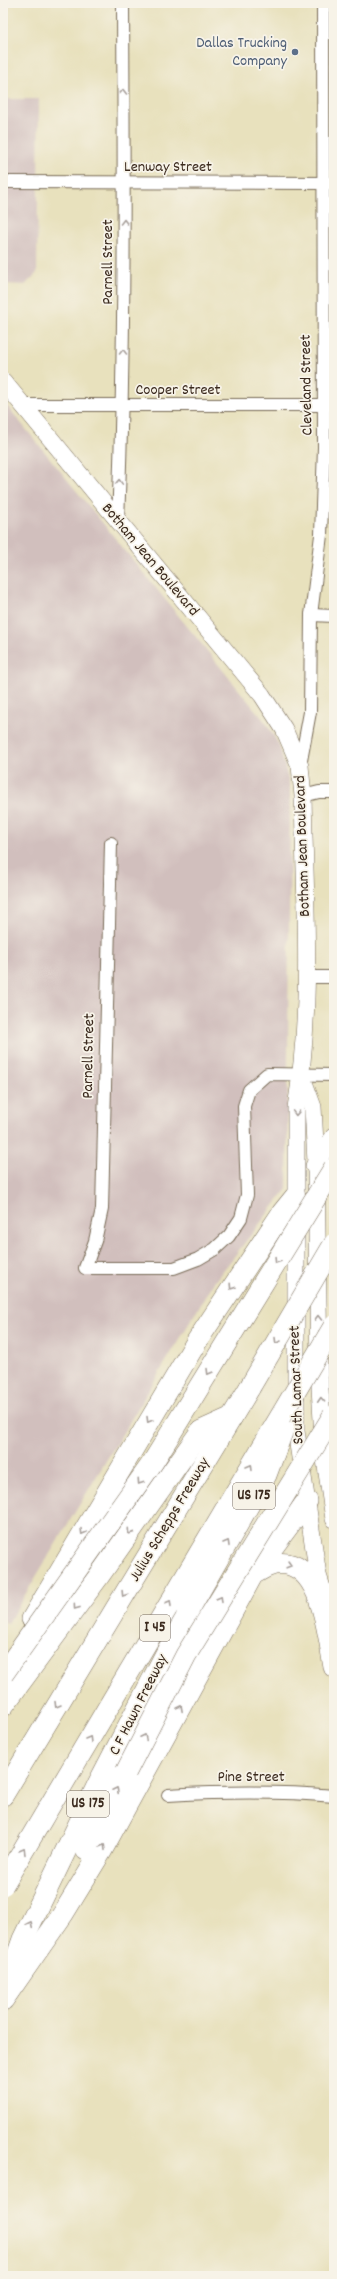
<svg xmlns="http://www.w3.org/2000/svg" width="337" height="2279" font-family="Dekko,sans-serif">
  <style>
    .industrial { fill: #d1bfbd }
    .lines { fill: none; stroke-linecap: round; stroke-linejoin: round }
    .minor-casing { stroke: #786a56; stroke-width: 14 }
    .secondary-casing { stroke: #786a56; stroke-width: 18 }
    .motorway-casing { stroke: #786a56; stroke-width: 22 }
    .minor { stroke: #fff; stroke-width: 12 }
    .secondary { stroke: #fff; stroke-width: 17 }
    .motorway { stroke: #fff; stroke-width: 21 }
    .motorway-bridge-casing { stroke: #786a56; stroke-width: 22; stroke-linecap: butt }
    .motorway-bridge { stroke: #fff; stroke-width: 21 }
    .oneway { stroke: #a79f9a }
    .service-dot { fill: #5c6f8a; stroke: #f7f3e8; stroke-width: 1.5 }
    .labels { text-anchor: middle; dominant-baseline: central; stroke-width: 3.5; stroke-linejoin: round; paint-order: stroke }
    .shield { fill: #f7f3e8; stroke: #73665b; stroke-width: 1 }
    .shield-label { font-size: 15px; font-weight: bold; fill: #3b2a1e }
    .service-label { font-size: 16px; fill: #4e5e75; stroke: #f7f3e8; text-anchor: end }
    .street-label { font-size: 16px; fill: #3b2a1e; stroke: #f7f3e8 }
  </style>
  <rect width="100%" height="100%" fill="#f7f3e8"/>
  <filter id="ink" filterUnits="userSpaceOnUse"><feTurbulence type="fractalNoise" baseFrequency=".025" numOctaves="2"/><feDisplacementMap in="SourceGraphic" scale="8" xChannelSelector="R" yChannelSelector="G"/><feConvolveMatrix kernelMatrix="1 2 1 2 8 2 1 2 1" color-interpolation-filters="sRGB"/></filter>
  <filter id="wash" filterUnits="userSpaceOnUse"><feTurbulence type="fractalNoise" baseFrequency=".012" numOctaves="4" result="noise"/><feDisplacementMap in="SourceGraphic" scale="16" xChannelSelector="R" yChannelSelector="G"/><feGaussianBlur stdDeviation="0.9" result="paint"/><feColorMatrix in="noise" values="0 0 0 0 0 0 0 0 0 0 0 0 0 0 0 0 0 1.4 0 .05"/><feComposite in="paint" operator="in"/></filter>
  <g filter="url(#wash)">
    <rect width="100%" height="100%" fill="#e8e1bd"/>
    <g class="industrial">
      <path d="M3,99h36l-2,174 -12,12 -22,-1z"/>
      <path d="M3,401l263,322 13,22 11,42 -3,402 -73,93 -206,341 -5,-1z"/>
    </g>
  </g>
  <g filter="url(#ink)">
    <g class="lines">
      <defs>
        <g id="minor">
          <path d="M3,182l331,1"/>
          <path d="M23,405h311"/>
          <path d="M118,521c7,-172 6,-345 5,-518"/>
          <path d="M311,615l23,1"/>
          <path d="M300,766l10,-54 1,-97 10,-80 3,-88 -1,-444"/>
          <path d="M303,796l16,-4h15"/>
          <path d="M111,843l-9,366 -7,32 -10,27h89l24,-9 17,-10 14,-13 12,-18 6,-23 -3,-89 5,-16 18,-16 67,1"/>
          <path d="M306,977h28"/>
          <path d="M168,1795c55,-3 111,-4 166,1"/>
        </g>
        <g id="secondary">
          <path d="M3,381l259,314 22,34 16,37 3,30c2,102 10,211 -7,312v323l22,144 7,22"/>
          <path d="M302,1077l11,30 3,55 3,209 5,82 10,66"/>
          <path d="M314,1166l20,-30"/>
        </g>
        <g id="motorway">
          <path d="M255,1573c7,-3 12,-8 20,-9 47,-8 53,72 59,103"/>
          <path d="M32,1619l165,-278 85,-128 13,-16"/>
          <path d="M3,1706l96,-130 102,-145 31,-14"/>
          <path d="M3,1795l247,-408"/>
          <path d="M86,1850l40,-78"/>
          <path d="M9,1978l14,-39 76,-157 88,-169"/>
          <path d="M3,2000l60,-86 39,-64 151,-276 54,-73"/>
        </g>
      </defs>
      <use href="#minor" class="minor-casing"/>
      <use href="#secondary" class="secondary-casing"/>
      <use href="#motorway" class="motorway-casing"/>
      <use href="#minor" class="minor"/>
      <use href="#secondary" class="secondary"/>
      <use href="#motorway" class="motorway"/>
      <defs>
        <g id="motorway-bridge">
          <path d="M250,1387l84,-143"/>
          <path d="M187,1613l79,-138 17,-45"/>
          <path d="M3,1674l150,-212 181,-294"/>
          <path d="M126,1772l60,-117 147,-239"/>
          <path d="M3,1885l331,-559"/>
        </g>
      </defs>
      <use href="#motorway-bridge" class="motorway-bridge-casing"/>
      <use href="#motorway-bridge" class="motorway-bridge"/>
    </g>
    <defs><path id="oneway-chevron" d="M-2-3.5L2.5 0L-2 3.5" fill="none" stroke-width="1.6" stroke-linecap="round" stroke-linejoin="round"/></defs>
    <g class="oneway">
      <use href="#oneway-chevron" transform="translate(123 92) rotate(-90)"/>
      <use href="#oneway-chevron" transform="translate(124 222) rotate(-90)"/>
      <use href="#oneway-chevron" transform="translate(123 352) rotate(-90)"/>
      <use href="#oneway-chevron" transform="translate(119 482) rotate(-88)"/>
      <use href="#oneway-chevron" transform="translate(296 1113) rotate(92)"/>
      <use href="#oneway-chevron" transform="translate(277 1261) rotate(122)"/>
      <use href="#oneway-chevron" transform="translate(232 1287) rotate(123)"/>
      <use href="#oneway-chevron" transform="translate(318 1318) rotate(-91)"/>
      <use href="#oneway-chevron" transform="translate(277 1341) rotate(121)"/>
      <use href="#oneway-chevron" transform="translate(209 1372) rotate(121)"/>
      <use href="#oneway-chevron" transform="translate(321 1400) rotate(-93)"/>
      <use href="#oneway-chevron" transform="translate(149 1420) rotate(121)"/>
      <use href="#oneway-chevron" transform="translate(250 1467) rotate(-59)"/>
      <use href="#oneway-chevron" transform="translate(140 1482) rotate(124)"/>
      <use href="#oneway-chevron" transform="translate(83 1532) rotate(121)"/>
      <use href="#oneway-chevron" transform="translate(130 1532) rotate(125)"/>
      <use href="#oneway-chevron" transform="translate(227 1543) rotate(-60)"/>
      <use href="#oneway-chevron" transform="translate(289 1565) rotate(16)"/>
      <use href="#oneway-chevron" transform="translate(124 1594) rotate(122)"/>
      <use href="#oneway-chevron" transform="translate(220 1599) rotate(-59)"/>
      <use href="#oneway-chevron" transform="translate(169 1603) rotate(-59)"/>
      <use href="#oneway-chevron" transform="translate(76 1607) rotate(126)"/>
      <use href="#oneway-chevron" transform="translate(57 1705) rotate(121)"/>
      <use href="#oneway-chevron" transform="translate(180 1708) rotate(-62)"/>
      <use href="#oneway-chevron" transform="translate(144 1737) rotate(-63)"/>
      <use href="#oneway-chevron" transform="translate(89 1739) rotate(-59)"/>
      <use href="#oneway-chevron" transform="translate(116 1790) rotate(-63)"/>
      <use href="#oneway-chevron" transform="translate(103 1847) rotate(-60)"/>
      <use href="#oneway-chevron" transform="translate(23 1851) rotate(-59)"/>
      <use href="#oneway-chevron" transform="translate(30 1924) rotate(-64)"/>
    </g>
  </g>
  <circle class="service-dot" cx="295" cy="52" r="4"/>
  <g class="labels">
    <g class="shield">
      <rect x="233" y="1483" width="42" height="26" rx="3"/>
      <rect x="140" y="1615" width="30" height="26" rx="3"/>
      <rect x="67" y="1791" width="42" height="26" rx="3"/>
    </g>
    <g class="shield-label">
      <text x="254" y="1496">US 175</text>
      <text x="155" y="1628">I 45</text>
      <text x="88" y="1804">US 175</text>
    </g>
    <g class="service-label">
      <text x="287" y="43">Dallas Trucking<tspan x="287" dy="18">Company</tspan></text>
    </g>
    <g class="street-label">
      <text x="168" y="167">Lenway Street</text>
      <text transform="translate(108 262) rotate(-90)">Parnell Street</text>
      <text transform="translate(307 385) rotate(-91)">Cleveland Street</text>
      <text x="178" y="390">Cooper Street</text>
      <text transform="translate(150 560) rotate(50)">Botham Jean Boulevard</text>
      <text transform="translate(303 846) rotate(-92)">Botham Jean Boulevard</text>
      <text transform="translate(89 1056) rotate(-89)">Parnell Street</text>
      <text transform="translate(297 1385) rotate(-92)">South Lamar Street</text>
      <text transform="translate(170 1520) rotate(-59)">Julius Schepps Freeway</text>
      <text transform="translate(139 1705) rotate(-63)">C F Hawn Freeway</text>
      <text x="251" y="1777">Pine Street</text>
    </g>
  </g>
  <rect width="337" height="2279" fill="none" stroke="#f7f3e8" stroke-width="16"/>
</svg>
